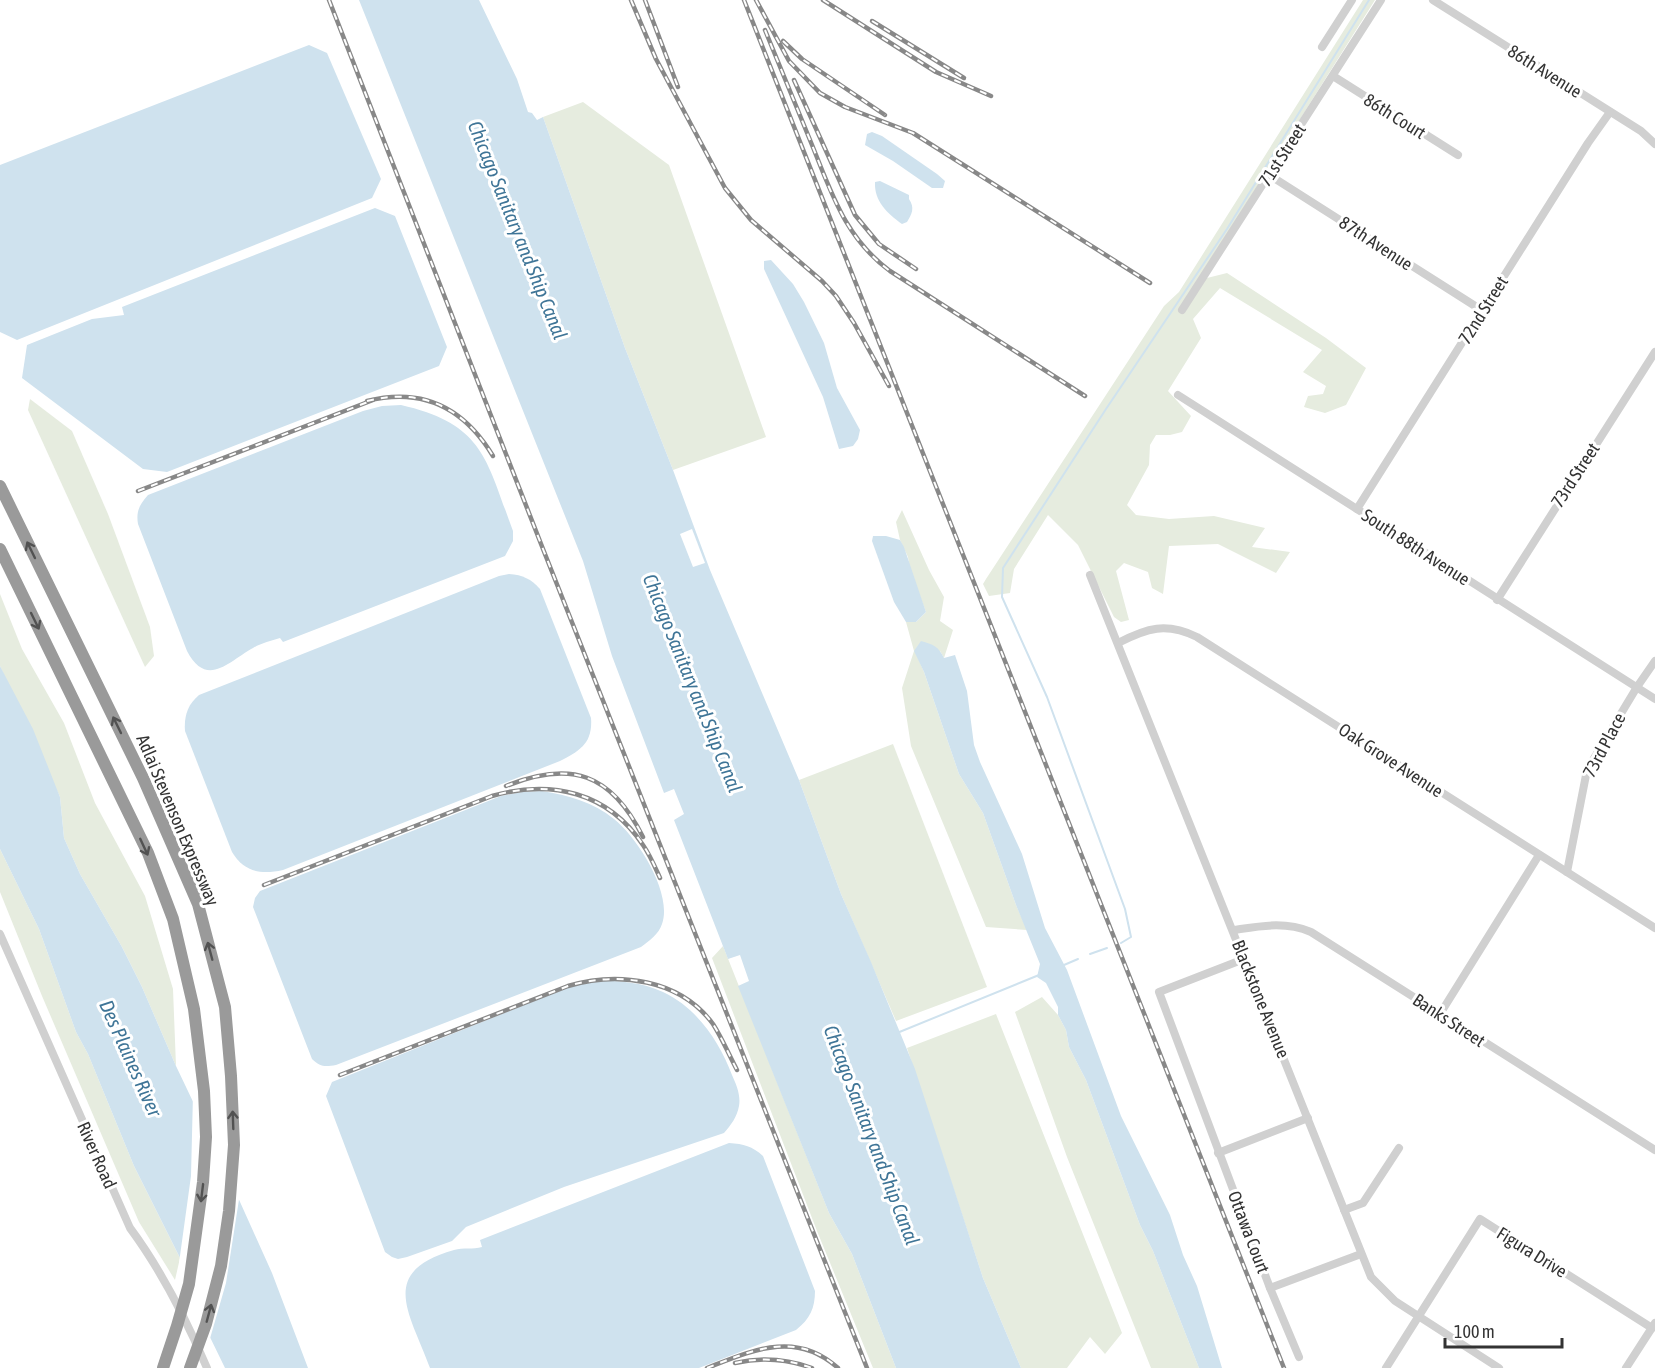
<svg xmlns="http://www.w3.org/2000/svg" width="1655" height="1368" font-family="'Asap Condensed',sans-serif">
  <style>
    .green { fill: #e6ecdf }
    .water { fill: #cfe2ee }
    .pier { fill: #fff }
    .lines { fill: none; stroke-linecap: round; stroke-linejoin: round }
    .stream { stroke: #cfe2ee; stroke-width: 2 }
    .minor { stroke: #d0d0d0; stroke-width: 8 }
    .highway { stroke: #9a9a9a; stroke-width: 12 }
    .rail-casing { stroke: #888; stroke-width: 4.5 }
    .rail { stroke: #fff; stroke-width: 2; stroke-dasharray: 7; stroke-linecap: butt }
    .oneway { stroke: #525252 }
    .labels { text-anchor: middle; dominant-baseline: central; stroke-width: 6; stroke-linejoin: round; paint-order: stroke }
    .street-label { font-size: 18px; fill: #333; stroke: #fff }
    .water-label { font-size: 20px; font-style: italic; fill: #3f7597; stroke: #fff }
  </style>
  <rect width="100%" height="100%" fill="#fff"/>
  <g class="green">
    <path d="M1363,0h12l-170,270 2,8 20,-5 99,65 40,30 -20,37 -21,8 -21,-6 4,-11 15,-2 3,-8 -23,-14 19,-22 -102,-62 -27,31 8,19 -33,53 23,25 -9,16 -12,3h-14l-6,10 -1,20 -22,40 9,10 33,4 45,-3 51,12 -13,19 38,5 -14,21 -58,-29 -49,2 -6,48 -11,-6 -4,-16 -24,-9 -8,8 13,49 -8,2 -7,-5 -36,-72 -30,-30 -34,54 -4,24 -21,3 -6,-12 3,-5 178,-273 15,-14z"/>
    <path d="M583,102l86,63 97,272 -93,33 -48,-122 -82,-231z"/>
    <path d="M30,399l42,32 36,83 42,113 4,29 -9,11 -117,-257z"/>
    <path d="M902,510l27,60 15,27 -4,24 13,9 -9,28 -4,-7h-25l9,21 35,102 24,39 33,92 11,25 -41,-3 -75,-181 -9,-58 12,-37 -8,-29h10l10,-10 -16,-42 -2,-13 -8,-17 -4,-18z"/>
    <path d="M0,594l22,55 42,74 31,80 50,93 28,93 3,77 -34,-79 -20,-40 -42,-73 -16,-36 -4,-41 -60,-131z"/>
    <path d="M893,744l94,243 -91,34 -55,-127 -42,-114z"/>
    <path d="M0,849l39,80 37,103 12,22 46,112 46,92 -5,22 -36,-58 -97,-226 -42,-104z"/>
    <path d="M723,946l106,267 23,41 44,114h-23l-56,-137 -105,-273z"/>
    <path d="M1042,997l16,18 8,15 3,17 17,33 54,145 13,26 46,117h-48l-84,-211 -52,-145z"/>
    <path d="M996,1014l126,319 -17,21 -15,-17 -23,31h-46l-38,-90 -76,-230z"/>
  </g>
  <g class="water">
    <path d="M359,0h120l38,79 11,33 4,1 5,7 6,-3 82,231 48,122 37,100 89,210 42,114 30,68 44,107 68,209 38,90h-125l-44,-114 -23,-41 -91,-227 11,-5 -9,-26 -12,4 -54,-139 10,-6 -10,-25 -10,4 -52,-137 -29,-95z"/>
    <path d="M309,45l18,8 54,126 -9,19 -355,142 -17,-8v-167z"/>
    <path d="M872,132l10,4 55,38 8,7 -2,7h-11l-39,-27 -28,-16 2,-11z"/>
    <path d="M880,181l29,14v4c6,9 3,15 -2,23l-5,2c-15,-11 -28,-23 -27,-42z"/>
    <path d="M375,208l20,8 52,131 -8,19 -272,106 -24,-3 -121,-91 5,-33 65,-26 32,-4 -2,-8z"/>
    <path d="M771,260l22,24 11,18 20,41 13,45 23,42 -2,9 -5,7 -14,3 -16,-52 -59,-128v-8z"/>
    <path d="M401,405c83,19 85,54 112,126v10l-8,15 -222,86 -3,-4c-9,3 -19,5 -27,10 -24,13 -46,41 -66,3l-49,-127c-2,-12 1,-19 10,-29l215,-84 19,-5z"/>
    <path d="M873,536h13l14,4 4,7 22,65 -10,10h-10l-12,-20 -22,-61z"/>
    <path d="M509,574c14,1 22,5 31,15l51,129c2,25 -11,33 -31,43l-277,109c-22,5 -39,2 -51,-18l-47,-121c-1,-14 2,-26 14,-36l300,-119z"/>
    <path d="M921,641c12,3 18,6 23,17l11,-3 12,36 7,54 6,17 42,92 23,74 22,42 54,146 49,99 13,40 14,31 25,82h-23l-46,-117 -13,-26 -54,-145 -17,-33 -3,-17 -8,-15v-8l-12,-24 -9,-6 3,-13 -24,-59 -33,-92 -24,-39 -35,-102 -10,-21z"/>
    <path d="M0,666l33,63 27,68 4,41 16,36 42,73 20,40 34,79 51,107 45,100 36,95h-83l-18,-37 -27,-73 -46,-92 -46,-112 -12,-22 -37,-103 -39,-80z"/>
    <path d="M542,791c26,4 51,11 72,28 23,18 59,74 48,105 -3,10 -13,17 -21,23l-305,118c-11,2 -16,2 -24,-6l-59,-152 2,-9 5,-7 241,-95 21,-4z"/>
    <path d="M596,980c23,1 46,2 67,12 34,16 56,49 69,83 4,9 9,20 7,31 -2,11 -8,19 -15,27l-160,54 -98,40 -14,14 -45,16 -9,2 -6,-2 -7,-5 -59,-156 6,-14 240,-96z"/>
    <path d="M729,1143c15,1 23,3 34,13l52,135c0,17 -5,28 -19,39l-97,38h-269c-20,-55 -53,-96 24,-118 9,-3 19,0 28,-3l-2,-7z"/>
  </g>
  <g class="pier">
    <path d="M692,529l13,34 -12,4 -13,-33z"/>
    <path d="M193,1094l47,99 -14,90 -17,59 -30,-79 12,-87z"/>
  </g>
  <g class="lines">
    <g class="stream">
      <path d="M1121,943l10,-6 -6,-28 -78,-212 -45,-100 1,-29 103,-159 121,-180 142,-229"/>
      <path d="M1090,954l17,-6"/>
      <path d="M1064,965l14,-6"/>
      <path d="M897,1033l142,-58"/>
    </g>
    <g class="minor">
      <path d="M1433,0l208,131 14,13"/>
      <path d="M1322,47l30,-47"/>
      <path d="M1333,76l125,79"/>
      <path d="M1269,175l214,136"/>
      <path d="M1182,310l199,-310"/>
      <path d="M1178,395l477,304"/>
      <path d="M1357,509l231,-366 22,-31"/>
      <path d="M1090,575l281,702 24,24 104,67"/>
      <path d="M1497,600l158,-248"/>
      <path d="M1118,643c29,-15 48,-21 79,-6l458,291"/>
      <path d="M1567,872l20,-102 50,-83 18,-26"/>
      <path d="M1233,930c28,-4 52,-9 78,2l344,218"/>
      <path d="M0,934l130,294c32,43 56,91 77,140"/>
      <path d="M1244,959l-85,33 111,296 91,-34"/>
      <path d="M1440,1014l99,-159"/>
      <path d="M1218,1153l90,-35"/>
      <path d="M1344,1210l19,-7 36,-55"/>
      <path d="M1270,1288l29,69"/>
      <path d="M1386,1368l94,-149 172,109"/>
      <path d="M1626,1368l29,-45"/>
    </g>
    <g class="highway">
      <path d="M0,486l143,292 55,126 27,103 6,69 3,69 -5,66 -8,55 -15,58 -16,44"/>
      <path d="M0,549l148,304 25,66 21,90 10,82 2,46 -3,45 -14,102 -12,42 -14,42"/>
    </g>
    <defs>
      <g id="rail">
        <path d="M329,0l214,549 324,819"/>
        <path d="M631,0l25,59 69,129 26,32 71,61 14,15 18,27 35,63"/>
        <path d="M645,0l33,87"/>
        <path d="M744,0l540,1368"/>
        <path d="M756,0l33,61 31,32 25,14 68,26 237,150"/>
        <path d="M823,0l113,72 55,24"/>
        <path d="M872,21l92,57"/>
        <path d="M765,30c15,37 30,73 45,110 21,51 34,97 80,131l195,125"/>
        <path d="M783,41l19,18 83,56"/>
        <path d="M794,80l61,135 24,29 37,25"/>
        <path d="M367,401c56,-14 97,7 126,55"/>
        <path d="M138,491l235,-91"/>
        <path d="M506,786c65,-26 105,-13 137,51"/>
        <path d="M264,885l228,-89c59,-17 116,-4 151,49 7,10 12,22 17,33"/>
        <path d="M340,1075l228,-89c50,-15 112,-7 145,38 9,14 16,31 24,46"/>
        <path d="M735,1363c26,-6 52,-4 77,5"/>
        <path d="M707,1368c46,-18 89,-38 131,0"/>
      </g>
    </defs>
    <use href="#rail" class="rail-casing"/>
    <use href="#rail" class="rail"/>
  </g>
  <defs><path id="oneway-shaft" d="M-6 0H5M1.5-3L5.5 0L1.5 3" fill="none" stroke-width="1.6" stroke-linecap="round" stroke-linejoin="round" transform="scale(1.5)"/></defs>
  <g class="oneway">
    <use href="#oneway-shaft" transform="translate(31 550) rotate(-116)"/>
    <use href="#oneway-shaft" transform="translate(35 621) rotate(64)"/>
    <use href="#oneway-shaft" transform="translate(117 725) rotate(-116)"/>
    <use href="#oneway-shaft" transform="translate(144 847) rotate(65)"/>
    <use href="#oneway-shaft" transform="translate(210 951) rotate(-105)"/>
    <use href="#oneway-shaft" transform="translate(233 1120) rotate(-92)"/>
    <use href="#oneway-shaft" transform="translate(202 1193) rotate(97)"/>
    <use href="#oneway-shaft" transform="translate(209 1313) rotate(-75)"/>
  </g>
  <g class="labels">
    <g class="street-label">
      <text transform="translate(1545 71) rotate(32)">86th Avenue</text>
      <text transform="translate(1395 116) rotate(32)">86th Court</text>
      <text transform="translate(1282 155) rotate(-57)">71st Street</text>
      <text transform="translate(1376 243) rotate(33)">87th Avenue</text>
      <text transform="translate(1483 310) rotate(-58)">72nd Street</text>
      <text transform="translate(1575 475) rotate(-57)">73rd Street</text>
      <text transform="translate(1416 547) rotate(33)">South 88th Avenue</text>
      <text transform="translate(1604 745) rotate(-62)">73rd Place</text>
      <text transform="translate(1391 760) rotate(33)">Oak Grove Avenue</text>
      <text transform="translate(178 820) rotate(67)">Adlai Stevenson Expressway</text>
      <text transform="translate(1261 999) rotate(68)">Blackstone Avenue</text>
      <text transform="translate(1449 1020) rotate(33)">Banks Street</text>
      <text transform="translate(97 1155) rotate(66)">River Road</text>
      <text transform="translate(1249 1232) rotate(69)">Ottawa Court</text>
      <text transform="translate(1532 1252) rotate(32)">Figura Drive</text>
    </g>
    <g class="water-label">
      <text transform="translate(518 230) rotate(68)">Chicago Sanitary and Ship Canal</text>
      <text transform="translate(693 683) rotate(68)">Chicago Sanitary and Ship Canal</text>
      <text transform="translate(131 1058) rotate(66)">Des Plaines River</text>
      <text transform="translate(872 1135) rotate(69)">Chicago Sanitary and Ship Canal</text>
    </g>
  </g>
  <path d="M1445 1338v9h117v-9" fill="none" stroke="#333333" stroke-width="3"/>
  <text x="1454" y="1338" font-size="18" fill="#333333" stroke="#ffffff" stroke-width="4.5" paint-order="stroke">100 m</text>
</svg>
